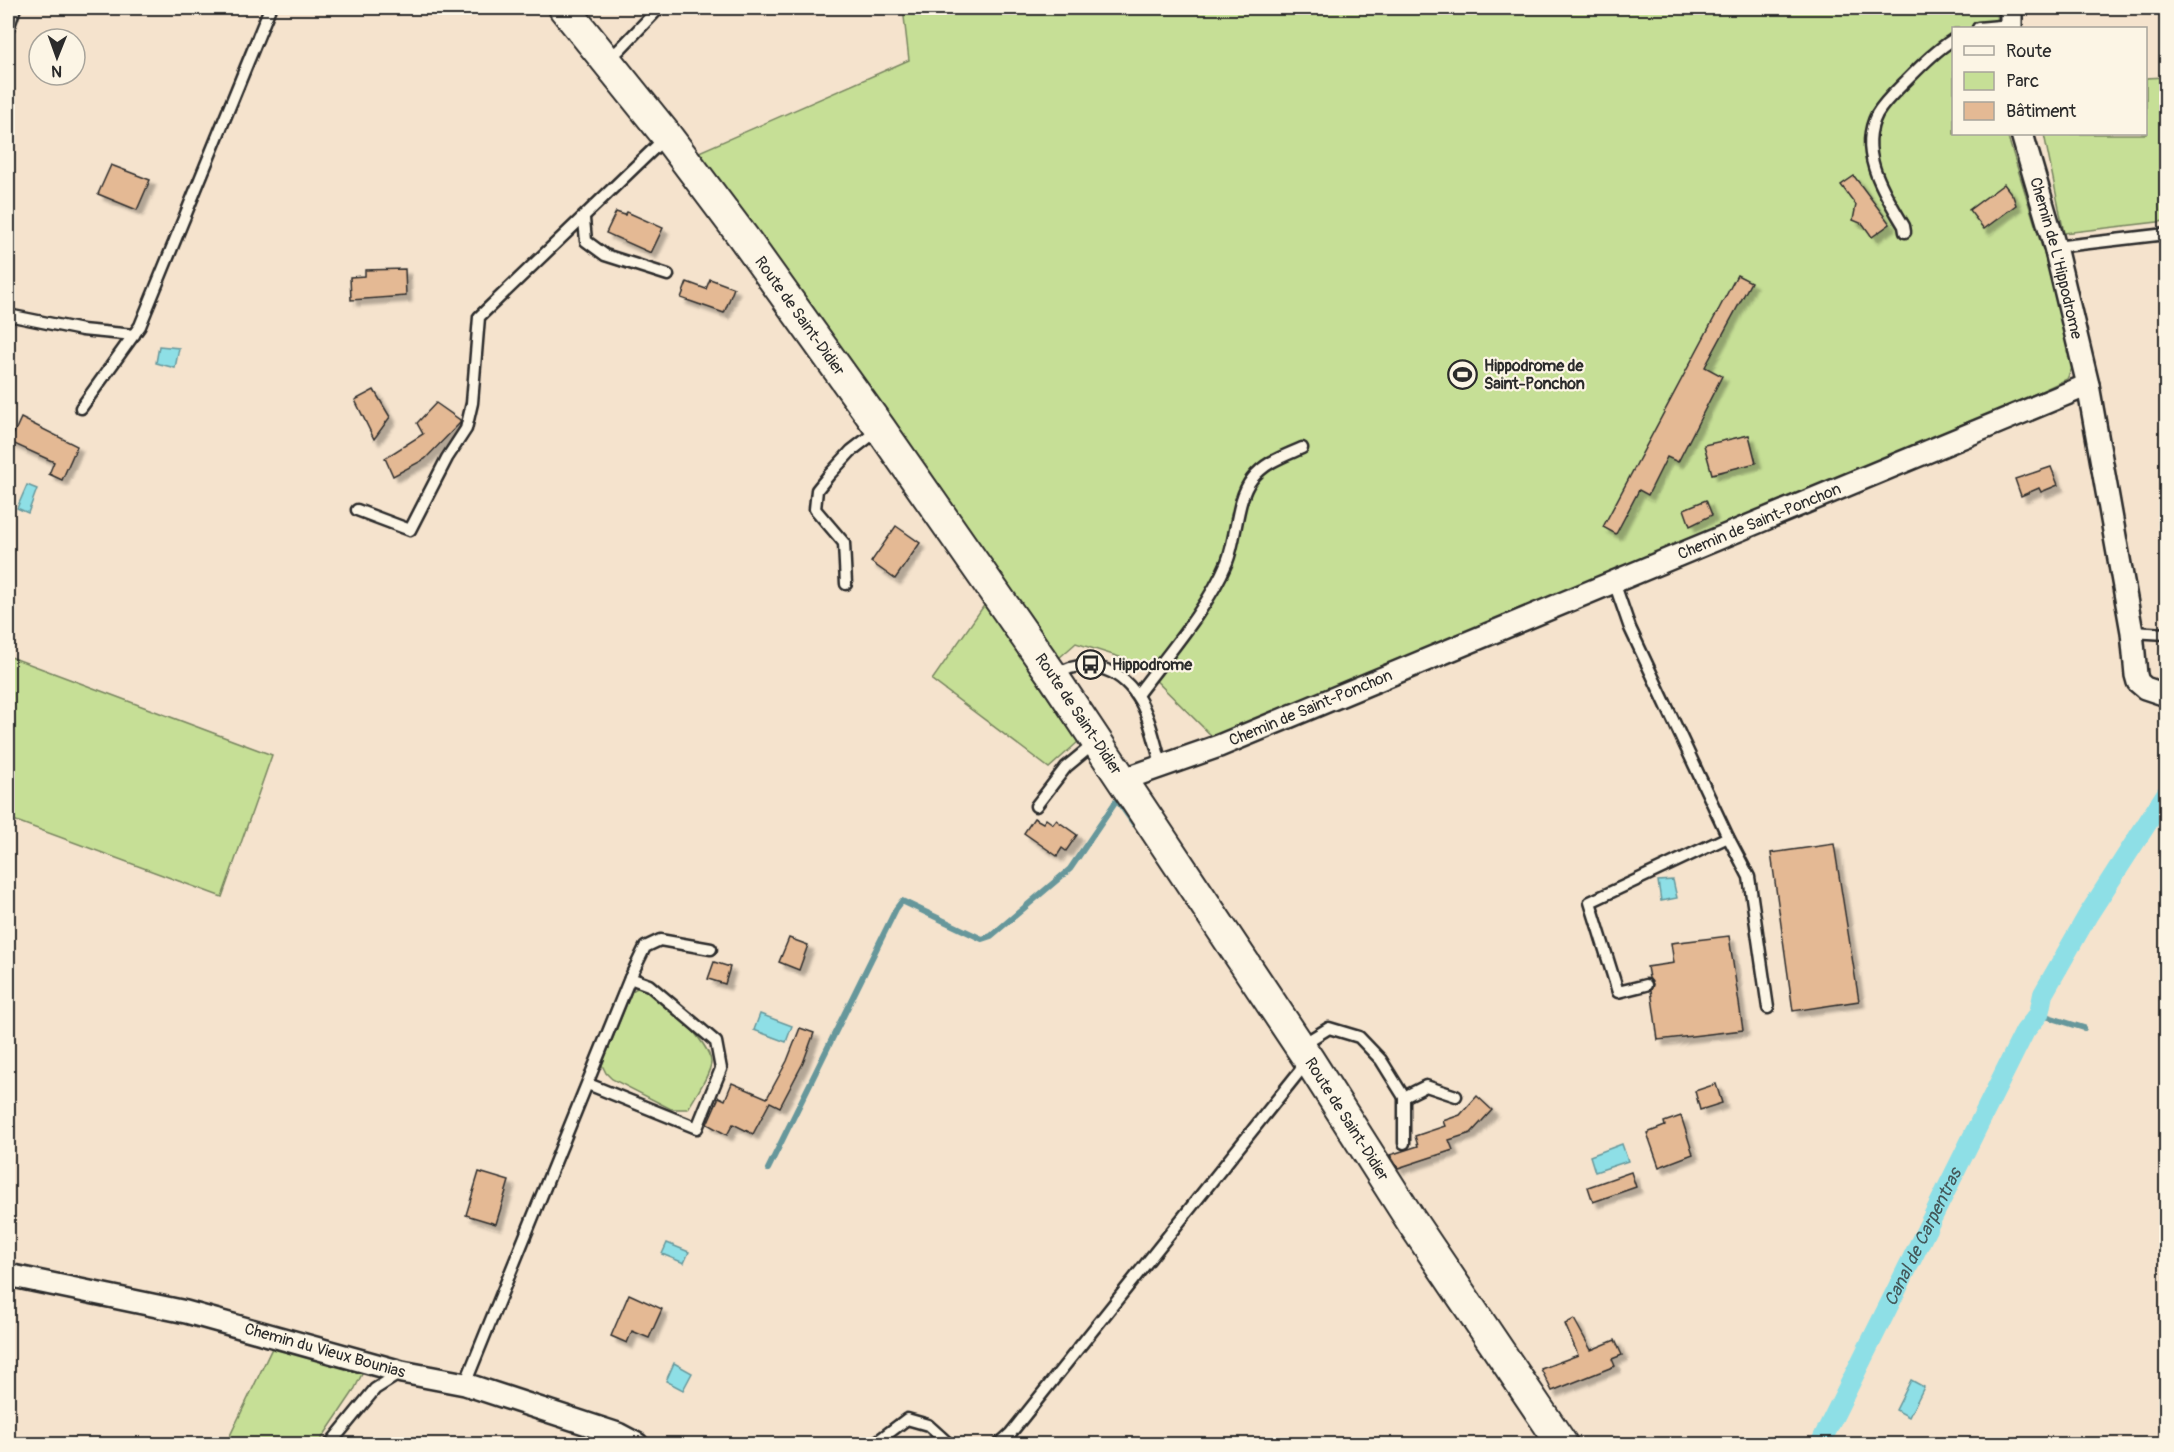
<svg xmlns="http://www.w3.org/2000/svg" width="2174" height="1452" font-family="Pangolin,sans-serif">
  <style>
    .green { fill: #c6df96; stroke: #788560; stroke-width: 1.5 }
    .water { fill: #8edfe6; stroke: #66979b; stroke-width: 1.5 }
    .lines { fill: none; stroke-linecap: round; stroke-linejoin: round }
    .stream { stroke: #66979b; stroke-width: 6 }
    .canal { stroke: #8edfe6; stroke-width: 20 }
    .building { fill: #e4b994; stroke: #2b2b2b; stroke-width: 1.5; filter: url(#shadow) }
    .service-casing { stroke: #2b2b2b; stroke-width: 15 }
    .minor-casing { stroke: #2b2b2b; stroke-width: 26 }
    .secondary-casing { stroke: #2b2b2b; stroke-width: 34 }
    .service { stroke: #fcf5e5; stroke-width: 10 }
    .minor { stroke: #fcf5e5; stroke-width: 21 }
    .secondary { stroke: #fcf5e5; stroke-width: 30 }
    .labels { text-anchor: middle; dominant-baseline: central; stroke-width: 4.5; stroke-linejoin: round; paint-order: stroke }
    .street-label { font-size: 16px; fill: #2b2b2b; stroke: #fcf5e5 }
    .poi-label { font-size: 16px; font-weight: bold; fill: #2b2b2b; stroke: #fcf5e5; text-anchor: start }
    .water-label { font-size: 18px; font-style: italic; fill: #44585a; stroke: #fcf5e5 }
  </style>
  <defs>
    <filter id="shadow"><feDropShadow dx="5.5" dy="5.5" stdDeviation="1.5" flood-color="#0004"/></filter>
  </defs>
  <rect width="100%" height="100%" fill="#f5e3cd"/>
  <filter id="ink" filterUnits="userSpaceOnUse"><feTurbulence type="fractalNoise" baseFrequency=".0167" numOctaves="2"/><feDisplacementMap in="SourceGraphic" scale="12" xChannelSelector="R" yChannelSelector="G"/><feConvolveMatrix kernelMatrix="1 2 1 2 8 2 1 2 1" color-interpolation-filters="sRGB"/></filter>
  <g filter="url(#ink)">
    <g class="green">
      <path d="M903,8h1094l1,20h-44v106h53l68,220 -2,12 -6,13 -45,21 -804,342 -80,-79 -62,-20 -17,15 -360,-506 210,-92z"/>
      <path d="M2166,77v144l-102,12 -20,-99h102v-56z"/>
      <path d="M985,604l93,138 -29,26 -117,-88z"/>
      <path d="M8,656l264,99 -50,142 -214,-79z"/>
      <path d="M637,988c3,1 6,1 9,2 17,5 64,54 65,72 0,12 -17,36 -23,47h-17l-59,-30 -6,-6 -4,-8 30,-74z"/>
      <path d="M274,1344l90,26 -11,22 -35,52h-92z"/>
    </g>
    <g class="water">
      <path d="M159,346l20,2 -4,20 -19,-5z"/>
      <path d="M27,485l10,4 -9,24 -11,-5z"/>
      <path d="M1673,880l4,18 -16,3 -3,-20z"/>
      <path d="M760,1014l32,12 -6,16 -32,-12z"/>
      <path d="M1622,1144l6,17 -33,11 -5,-16z"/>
      <path d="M667,1243l22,9 -5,11 -22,-9z"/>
      <path d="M674,1363l18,10 -9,17 -17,-9z"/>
      <path d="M1911,1380l13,7 -15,30 -13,-7z"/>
    </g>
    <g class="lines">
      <g class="stream">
        <path d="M2039,1014l45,14"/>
        <path d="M768,1169l128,-260 6,-8 80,38 9,-3 79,-67 47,-69 17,24"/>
      </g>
      <path class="canal" id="s1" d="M1820,1444l205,-413 14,-17 4,-20 45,-79 78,-121"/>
    </g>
    <g class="building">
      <path d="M111,165l39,15 -13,30 -39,-16z"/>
      <path d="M1854,176l36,48 -18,13 -9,-13 -10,-4 3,-15 -15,-20z"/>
      <path d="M2004,184l9,12 3,9 -32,24 -15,-19z"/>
      <path d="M616,212l9,3 2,-3 36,16 -12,25 -45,-20z"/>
      <path d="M405,269l1,27 -55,4 -1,-23 15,-1v-6z"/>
      <path d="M1737,275l14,7 -46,85 17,9 -44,86 -11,-5 -19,38 -9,-5 -23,44 -13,-7z"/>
      <path d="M710,279l24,9 -10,25 -43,-15 6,-16 19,7z"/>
      <path d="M374,390l16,27 -16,22 -19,-39z"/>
      <path d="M436,403l24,17v3l-35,36 -32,17 -8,-18 38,-24 -6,-11z"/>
      <path d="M21,418l56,28 -15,34 -13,-6 5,-12 -44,-20z"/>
      <path d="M1749,435l7,28 -44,11 -8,-29z"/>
      <path d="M2051,467l7,18 -17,7 -2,-4 -18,8 -6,-17z"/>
      <path d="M1706,500l6,15 -22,11 -6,-17z"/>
      <path d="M896,526l24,17 -25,36 -24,-17z"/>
      <path d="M1034,818l9,5 3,-4 7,5 3,-4 21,15 -11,16 -4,-3 -5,8 -33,-23z"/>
      <path d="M1834,844l25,157 -66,10 -22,-158z"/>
      <path d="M1729,936l14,94 -85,10 -7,-50 2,-6 -4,-6 -2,-11 27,-4 -3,-20z"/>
      <path d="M789,938l19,7 -9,25 -20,-8z"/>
      <path d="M714,962l16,5 -5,17 -17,-5z"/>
      <path d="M800,1028l14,5 -11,30 -23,44 -10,-5 -17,32 -20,-10 -6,11 -20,-11 12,-27 6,3 7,-17 35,15 20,-37z"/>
      <path d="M1716,1084l6,19 -22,7 -5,-19z"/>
      <path d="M1477,1096l15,14 -21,23 -22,7 4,10 -55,18 -8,-13 28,-9 -3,-10 30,-10 -2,-5 17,-6z"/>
      <path d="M1681,1116l12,38 -34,13 -12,-34 18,-7 -1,-4z"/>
      <path d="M479,1172l30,9 -13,43 -30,-9z"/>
      <path d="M1631,1172l5,15 -43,15 -5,-15z"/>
      <path d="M629,1294l33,15 -13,29 -17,-7 -5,12 -16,-7z"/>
      <path d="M1574,1319l17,31 24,-10 7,15 -10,4 3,7 -63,25 -11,-22 37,-14 -13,-31z"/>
    </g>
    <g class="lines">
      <defs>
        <g id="service">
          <path d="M1978,28l33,-3"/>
          <path d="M8,29l7,-21"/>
          <path d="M607,61l13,-12 39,-41"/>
          <path d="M584,219l2,22 19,14 63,20"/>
          <path d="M1905,232l-1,-6c-19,-32 -47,-73 -27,-112 7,-12 18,-22 28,-32 15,-15 30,-31 49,-43"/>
          <path d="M2055,247l111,-13"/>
          <path d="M8,315l74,15 52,5"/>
          <path d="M81,408l59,-82 130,-318"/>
          <path d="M357,510l53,20 37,-72 19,-29 6,-26 7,-86 186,-179"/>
          <path d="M1614,582l16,46 98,209 21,40 19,131"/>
          <path d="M846,584l-2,-41 -29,-34 2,-19 12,-15 22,-24 27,-21"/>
          <path d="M2132,632l34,2"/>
          <path d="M1056,675c28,-19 63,-7 81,21 12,17 19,51 25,71"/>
          <path d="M1137,695c30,-40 71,-87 90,-133 10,-25 9,-63 25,-83 13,-17 32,-23 50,-31"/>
          <path d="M1036,806l30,-39 29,-24"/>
          <path d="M630,978l15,-31 15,-7 51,9"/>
          <path d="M1646,985l-28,7 -28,-90 138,-65"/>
          <path d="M1303,1044l26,-16 30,9 22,23 23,37 22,-11 30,10"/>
          <path d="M1404,1097v46"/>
          <path d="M465,1384l165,-406 19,7 67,57 5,27 -24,59 -109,-44"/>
          <path d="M330,1444l45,-55 27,-17"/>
          <path d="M874,1444l33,-25 21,6 21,19"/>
          <path d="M999,1444l11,-10 297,-372"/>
        </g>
        <g id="minor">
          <path d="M2011,8v20"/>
          <path id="s2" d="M2022,134l33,113 33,138 44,247 4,43 2,7 7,6 21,7"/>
          <path id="s3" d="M1122,780l97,-34 869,-361"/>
          <path id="s4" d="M8,1275l178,37 216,60 63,12 153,50 19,10"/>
        </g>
        <g id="secondary">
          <path id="s5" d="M564,8l103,128 76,101 137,191 173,248 256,384 103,162 150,222"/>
        </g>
      </defs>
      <use href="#service" class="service-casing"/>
      <use href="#minor" class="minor-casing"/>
      <use href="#secondary" class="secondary-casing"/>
      <use href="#service" class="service"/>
      <use href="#minor" class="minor"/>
      <use href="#secondary" class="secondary"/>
    </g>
  </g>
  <defs>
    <symbol id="stadium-ring" viewBox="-11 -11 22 22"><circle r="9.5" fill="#fcf5e5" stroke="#2b2b2b" stroke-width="1.5"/><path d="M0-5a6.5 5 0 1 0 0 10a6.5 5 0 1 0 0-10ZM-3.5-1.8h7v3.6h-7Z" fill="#2b2b2b"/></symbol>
    <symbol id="bus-ring" viewBox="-11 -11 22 22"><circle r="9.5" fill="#fcf5e5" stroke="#2b2b2b" stroke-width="1.5"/><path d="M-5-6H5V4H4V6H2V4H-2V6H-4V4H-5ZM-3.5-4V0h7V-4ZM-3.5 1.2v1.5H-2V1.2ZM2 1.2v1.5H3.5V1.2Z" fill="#2b2b2b"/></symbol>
  </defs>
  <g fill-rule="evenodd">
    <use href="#stadium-ring" x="1446" y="358" width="33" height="33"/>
    <use href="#bus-ring" x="1074" y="648" width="33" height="33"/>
  </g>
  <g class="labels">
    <g class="street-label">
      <text stroke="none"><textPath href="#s2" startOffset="129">Chemin de L'Hippodrome</textPath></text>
      <text stroke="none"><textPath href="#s5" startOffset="388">Route de Saint-Didier</textPath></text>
      <text stroke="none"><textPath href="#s3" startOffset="688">Chemin de Saint-Ponchon</textPath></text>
      <text stroke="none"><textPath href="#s3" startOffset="202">Chemin de Saint-Ponchon</textPath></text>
      <text stroke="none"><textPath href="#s5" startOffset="874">Route de Saint-Didier</textPath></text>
      <text stroke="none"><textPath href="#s5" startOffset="1360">Route de Saint-Didier</textPath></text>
      <text stroke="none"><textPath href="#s4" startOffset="326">Chemin du Vieux Bounias</textPath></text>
    </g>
    <g class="poi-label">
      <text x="1484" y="366">Hippodrome de<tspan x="1484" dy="18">Saint-Ponchon</tspan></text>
      <text x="1112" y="665">Hippodrome</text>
    </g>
    <g class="water-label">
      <text stroke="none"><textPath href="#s1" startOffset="231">Canal de Carpentras</textPath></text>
    </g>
  </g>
  <rect width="2174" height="1452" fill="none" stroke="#fcf5e5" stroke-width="30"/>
  <rect x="15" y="15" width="2144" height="1422" fill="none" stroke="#2b2b2b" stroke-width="2" filter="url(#ink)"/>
  <rect x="1952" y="27" width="195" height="108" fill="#fcf5e5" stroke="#a8a49b" stroke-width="1.5"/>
  <rect x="1964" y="46" width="30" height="9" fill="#fcf5e5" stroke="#a8a49b" stroke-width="1.5"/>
  <text x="2006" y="57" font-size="18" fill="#2b2b2b">Route</text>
  <rect x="1964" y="72" width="30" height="18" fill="#c6df96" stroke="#a8a49b" stroke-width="1.5"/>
  <text x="2006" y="87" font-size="18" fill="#2b2b2b">Parc</text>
  <rect x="1964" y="102" width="30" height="18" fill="#e4b994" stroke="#a8a49b" stroke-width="1.5"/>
  <text x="2006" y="117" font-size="18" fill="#2b2b2b">Bâtiment</text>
  <g transform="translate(57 57) rotate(181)"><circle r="28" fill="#fcf5e5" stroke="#a8a49b" stroke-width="1.5"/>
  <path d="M0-4.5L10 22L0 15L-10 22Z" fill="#2b2b2b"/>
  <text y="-9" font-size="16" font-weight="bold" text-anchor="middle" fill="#2b2b2b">N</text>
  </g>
</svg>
